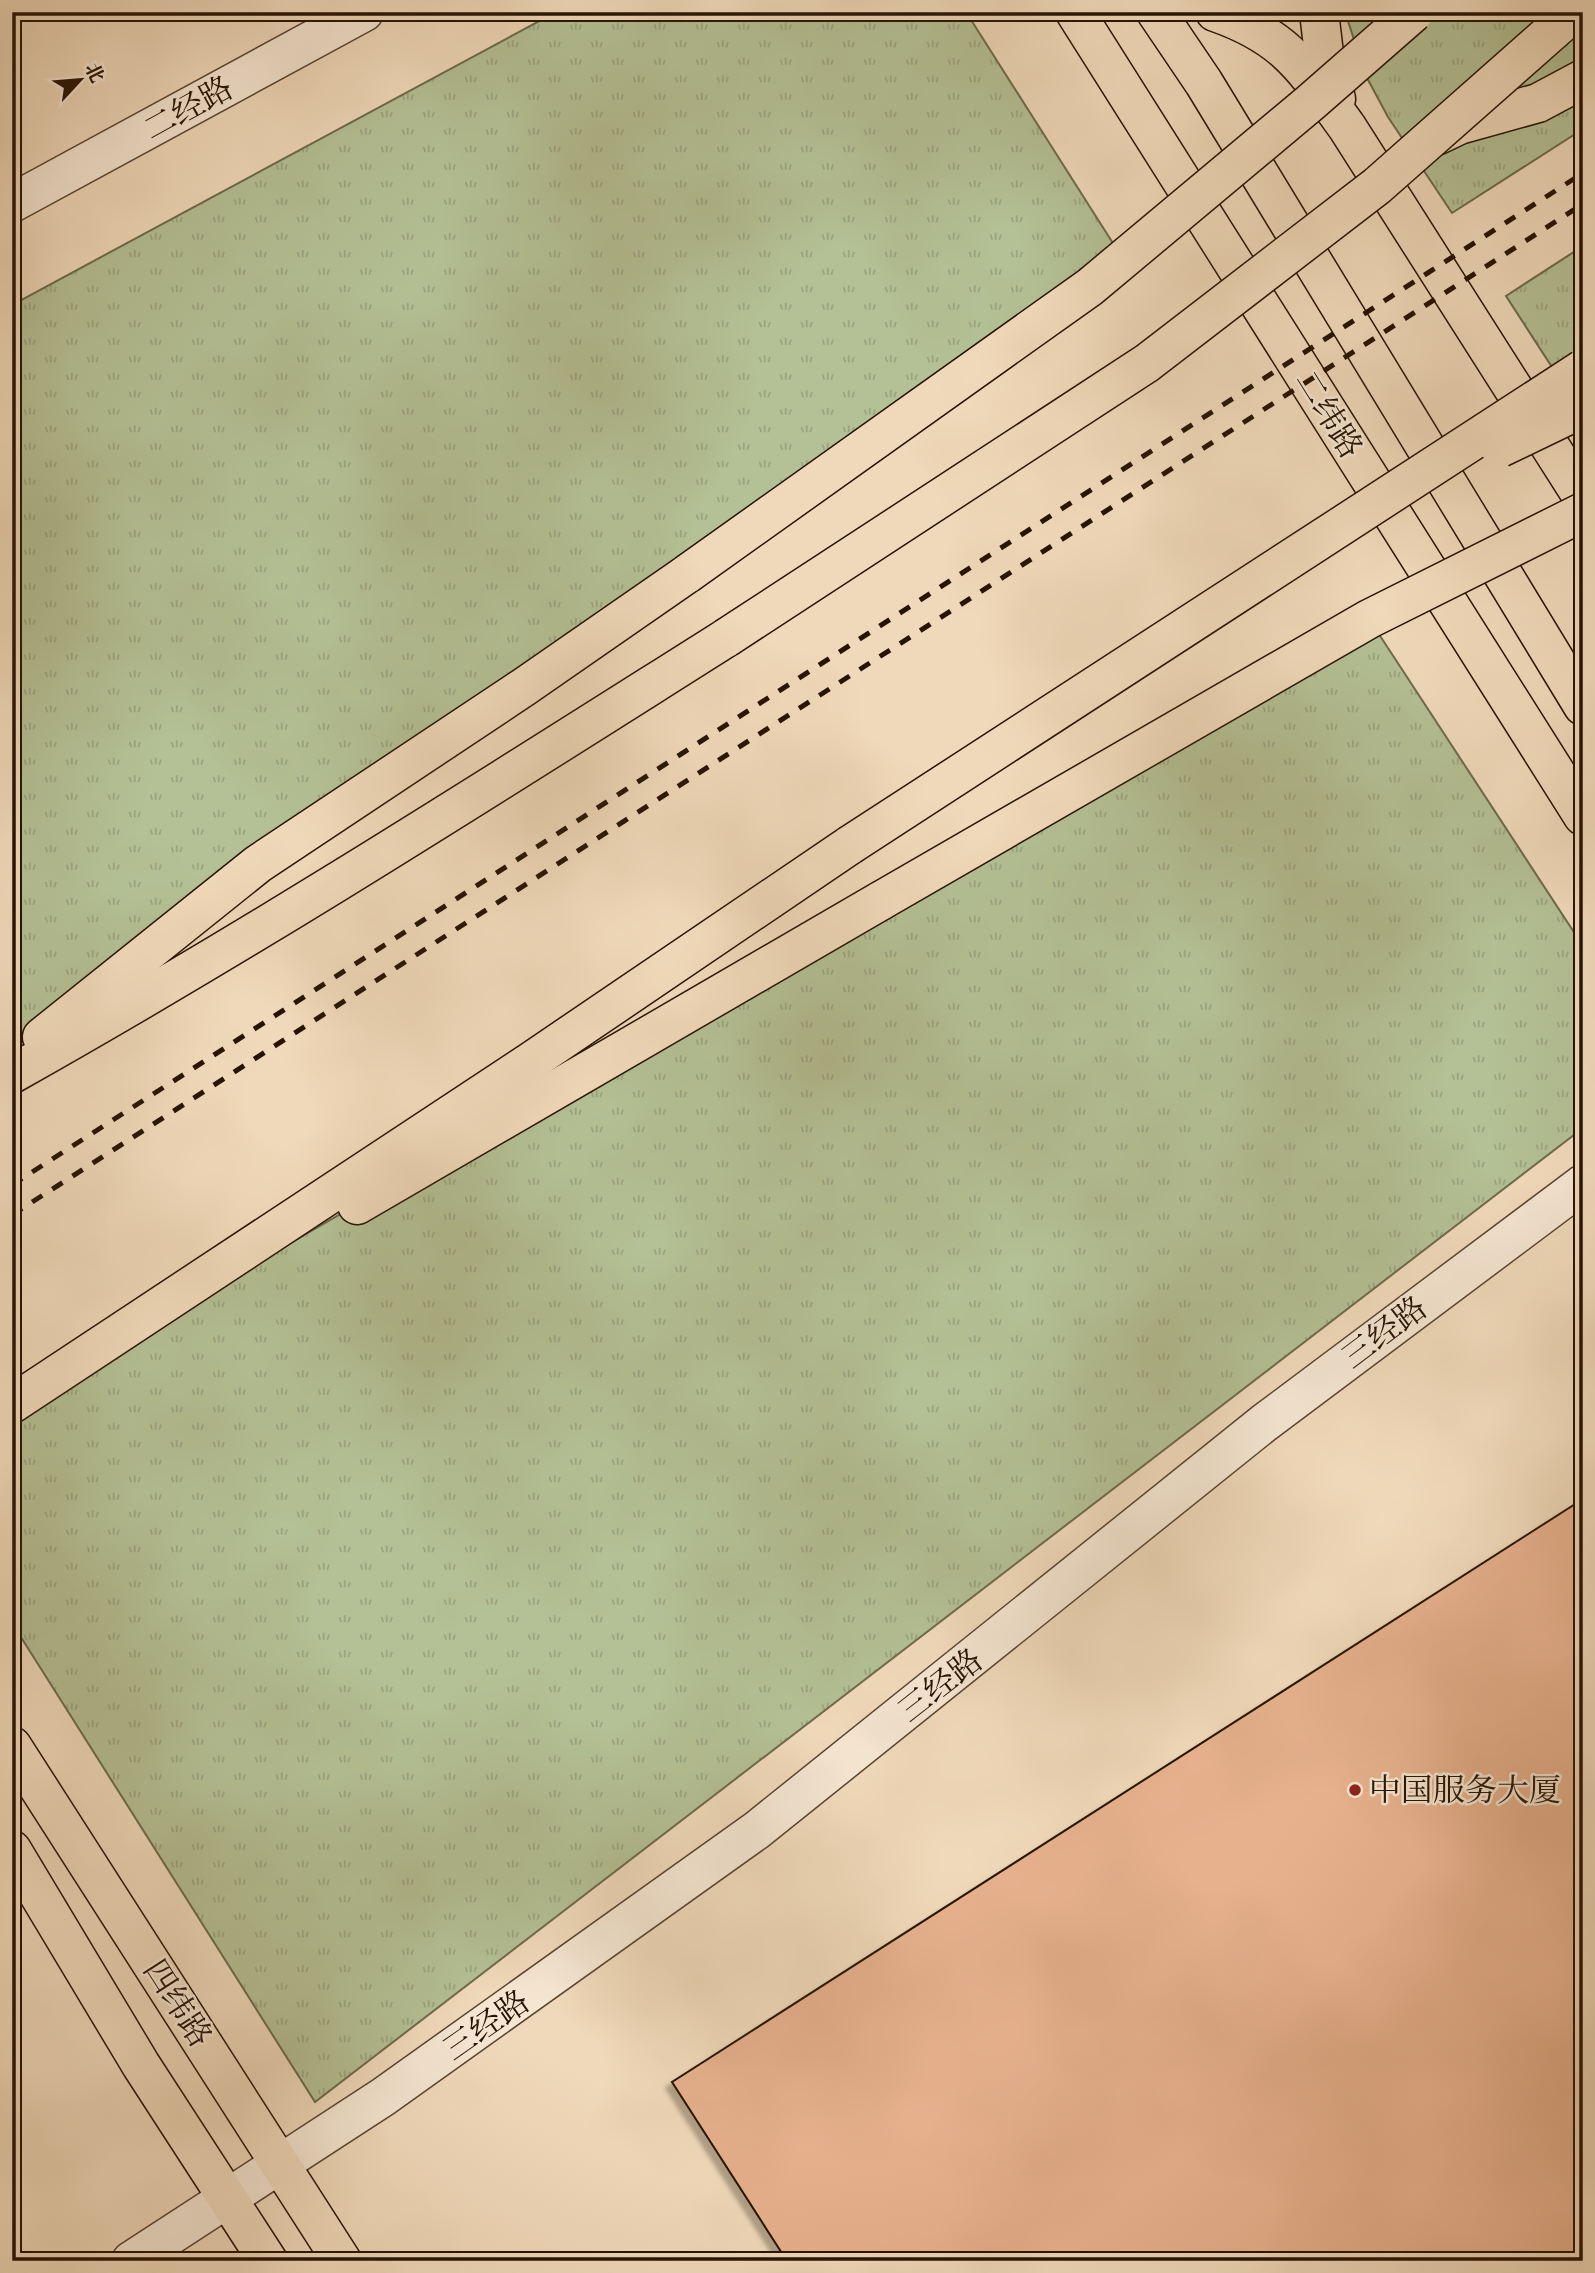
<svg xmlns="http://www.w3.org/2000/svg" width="1595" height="2273" font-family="'EB Garamond','Noto Serif SC',serif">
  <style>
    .grass { fill: url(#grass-tufts); stroke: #6e6a4c; stroke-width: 2 }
    .building { fill: #e7b18e; stroke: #271304; stroke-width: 2; filter: url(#shadow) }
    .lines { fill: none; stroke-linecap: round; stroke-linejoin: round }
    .minor-casing { stroke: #594432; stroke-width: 41 }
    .major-casing { stroke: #271304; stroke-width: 41 }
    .highway-casing { stroke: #271304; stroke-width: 41 }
    .minor { stroke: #f5e6d2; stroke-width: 38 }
    .major { stroke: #f0d9ba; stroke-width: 38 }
    .highway { stroke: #f0d9ba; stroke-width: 38 }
    .rail { stroke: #271304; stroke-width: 5; stroke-dasharray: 12 12; stroke-linecap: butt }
    .highway-bridge-casing { stroke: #271304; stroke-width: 41; stroke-linecap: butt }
    .highway-bridge { stroke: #f0d9ba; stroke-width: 38 }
    .poi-dot { fill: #8f2418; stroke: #f5e6d2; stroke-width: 2.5 }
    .labels { text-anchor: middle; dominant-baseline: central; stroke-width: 5; stroke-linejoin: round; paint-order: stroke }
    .street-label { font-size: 32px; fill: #271304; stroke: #f5e6d2 }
    .poi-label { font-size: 32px; fill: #271304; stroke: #f5e6d2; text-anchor: start }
  </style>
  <defs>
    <pattern id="grass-tufts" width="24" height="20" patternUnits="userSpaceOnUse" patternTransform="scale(1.75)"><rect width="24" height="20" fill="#b4c095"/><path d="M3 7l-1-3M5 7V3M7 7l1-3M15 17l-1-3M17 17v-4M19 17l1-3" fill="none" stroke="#9ba47f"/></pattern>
    <filter id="shadow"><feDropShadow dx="-6" dy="6" stdDeviation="2" flood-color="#0004"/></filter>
  </defs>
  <rect width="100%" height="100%" fill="#f0d9ba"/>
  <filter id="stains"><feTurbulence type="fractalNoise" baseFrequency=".00286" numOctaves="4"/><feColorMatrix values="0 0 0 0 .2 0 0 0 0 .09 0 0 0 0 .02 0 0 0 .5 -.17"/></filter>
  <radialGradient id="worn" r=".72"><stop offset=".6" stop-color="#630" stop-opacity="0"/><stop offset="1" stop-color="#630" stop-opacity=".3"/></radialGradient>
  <g class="grass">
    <path d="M556,12h410l157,247 -1111,797v-751z"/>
    <path d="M1345,12h238v117l-131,84 -64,-96 -22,-41z"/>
    <path d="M1583,246v169l-77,-119z"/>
    <path d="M1369,619l214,327v182l-1268,974 -303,-479v-219z"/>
  </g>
  <path class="building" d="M1583,1499v762h-796l-115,-179z"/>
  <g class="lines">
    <defs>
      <g id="minor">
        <path d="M12,203l352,-191"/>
        <path d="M131,2261l252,-164 374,-267 507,-407 319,-239"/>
      </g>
      <g id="major">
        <path d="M1075,12l508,804"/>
        <path d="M1156,12l48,71 379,623"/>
        <path d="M1215,12c72,25 89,56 132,115l236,371"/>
        <path d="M1319,12l5,42 12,45"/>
        <path d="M12,1746l330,515"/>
        <path d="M12,1850l129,215 127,196"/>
      </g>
      <g id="highway">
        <path d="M1436,136l23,-11 79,-22 45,-24"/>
        <path d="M42,1037l216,-173 266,-177 163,-113"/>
        <path d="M12,1074c244,-137 478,-287 714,-436"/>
        <path d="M357,1205l525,-305"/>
        <path d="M12,1404l518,-342 320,-217"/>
      </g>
    </defs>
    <use href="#minor" class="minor-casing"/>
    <use href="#major" class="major-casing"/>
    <use href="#highway" class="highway-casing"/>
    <use href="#minor" class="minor"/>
    <use href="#major" class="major"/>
    <use href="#highway" class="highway"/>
    <g class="rail">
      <path d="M12,1185l1571,-1012"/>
      <path d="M12,1215l1571,-1011"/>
    </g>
    <defs>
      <g id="highway-bridge">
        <path d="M1500,448l83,-40"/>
        <path d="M687,574l403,-287 220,-184 104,-91"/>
        <path d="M726,638l421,-275 230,-177 197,-174"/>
        <path d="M850,845l733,-476"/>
        <path d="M882,900l487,-281 214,-107"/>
      </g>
    </defs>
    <use href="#highway-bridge" class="highway-bridge-casing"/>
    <use href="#highway-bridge" class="highway-bridge"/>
  </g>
  <circle class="poi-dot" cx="1355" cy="1790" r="7"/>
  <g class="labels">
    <g class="street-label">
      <text transform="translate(188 108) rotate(-29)">二经路</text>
      <text transform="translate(1329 414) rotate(58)">二纬路</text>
      <text transform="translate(1384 1332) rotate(-37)">三经路</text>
      <text transform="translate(940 1685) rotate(-38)">三经路</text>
      <text transform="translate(178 2003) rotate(57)">四纬路</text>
      <text transform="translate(486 2025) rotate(-35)">三经路</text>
    </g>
    <g class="poi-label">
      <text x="1369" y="1790">中国服务大厦</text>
    </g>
  </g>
  <rect width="1595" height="2273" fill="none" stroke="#f0d9ba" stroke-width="42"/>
  <rect x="14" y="14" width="1567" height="2245" fill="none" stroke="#271304" stroke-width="3.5"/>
  <rect x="21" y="21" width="1553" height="2231" fill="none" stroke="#271304" stroke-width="2"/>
  <g transform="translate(80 80) rotate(64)" stroke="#f5e6d2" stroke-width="5" paint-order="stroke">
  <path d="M0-5L12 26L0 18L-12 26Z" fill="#271304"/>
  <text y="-10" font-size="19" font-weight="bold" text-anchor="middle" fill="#271304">北</text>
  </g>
  <rect width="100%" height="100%" filter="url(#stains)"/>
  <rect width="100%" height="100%" fill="url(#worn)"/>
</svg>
